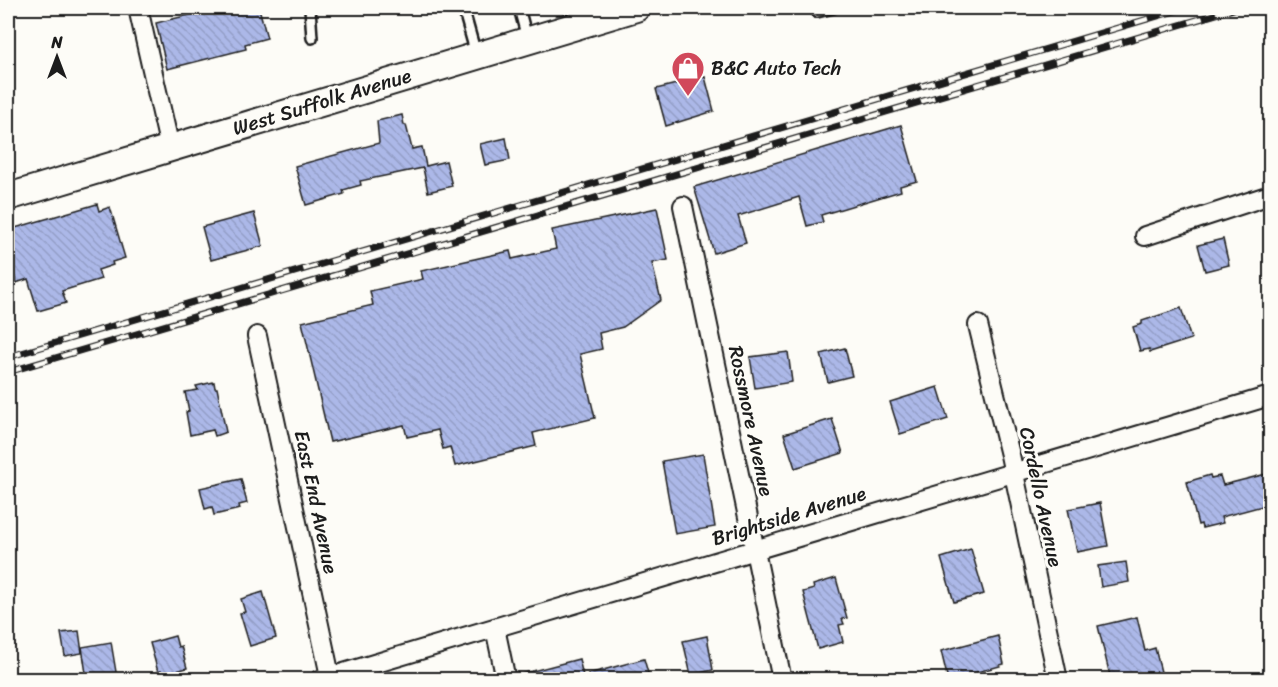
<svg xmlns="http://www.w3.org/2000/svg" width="1278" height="687" font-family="Sriracha,sans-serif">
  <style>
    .building { fill: url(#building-back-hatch); stroke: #1c1c1c; stroke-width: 1.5 }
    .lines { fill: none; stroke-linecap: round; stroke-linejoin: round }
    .service-casing { stroke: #1c1c1c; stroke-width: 14 }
    .minor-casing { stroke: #1c1c1c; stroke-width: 22 }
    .secondary-casing { stroke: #1c1c1c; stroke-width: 30 }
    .service { stroke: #fdfcf7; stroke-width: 9 }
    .minor { stroke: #fdfcf7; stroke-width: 18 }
    .secondary { stroke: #fdfcf7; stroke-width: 26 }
    .rail-casing { stroke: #1c1c1c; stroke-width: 7 }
    .rail { stroke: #fdfcf7; stroke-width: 4.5; stroke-dasharray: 14; stroke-linecap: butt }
    .labels { text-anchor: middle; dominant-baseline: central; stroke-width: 6; stroke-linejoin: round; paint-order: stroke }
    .poi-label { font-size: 20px; fill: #1c1c1c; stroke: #fdfcf7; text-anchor: start }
    .street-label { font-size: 20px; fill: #1c1c1c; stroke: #fdfcf7 }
  </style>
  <defs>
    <pattern id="building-back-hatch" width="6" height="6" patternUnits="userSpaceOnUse" patternTransform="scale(1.5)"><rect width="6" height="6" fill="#acb8e8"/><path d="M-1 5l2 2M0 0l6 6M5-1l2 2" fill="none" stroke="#939ec6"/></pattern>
  </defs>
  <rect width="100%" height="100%" fill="#fdfcf7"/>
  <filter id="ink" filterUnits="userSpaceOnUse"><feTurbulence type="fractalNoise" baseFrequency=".0167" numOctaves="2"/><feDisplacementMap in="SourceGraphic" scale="12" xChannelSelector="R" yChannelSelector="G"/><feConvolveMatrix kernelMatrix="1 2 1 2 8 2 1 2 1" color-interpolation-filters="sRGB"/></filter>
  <g filter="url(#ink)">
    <g class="building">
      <path d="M218,8h41l8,30 -22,6 1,5 -79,20 -11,-46z"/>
      <path d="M705,77l9,34 -48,15 -10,-37z"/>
      <path d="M402,115l2,10h2l6,24 10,-2 4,19 20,-5 6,25 -24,6 -5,-24 -63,13 1,4 -18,5 1,4 -38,11 -11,-39 84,-23 -2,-22z"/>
      <path d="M901,125l16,56 -17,5 1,5 -80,24 2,7 -16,4 -8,-29 -61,19 8,27 -32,10 -20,-66z"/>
      <path d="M506,138l4,22 -25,5 -5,-21z"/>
      <path d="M97,204l2,7 11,-4 15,51 -13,4 1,3 -15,5 3,9 -39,12 4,12 -28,8 -10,-32 -12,4 -8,-29v-4l4,-2 -4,-18z"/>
      <path d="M657,208l11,52 -16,3 9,37 -38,27 -24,6 3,16 -22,5 15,64 -62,15 3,13 -81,20 -5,-19 -7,2 -5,-19 -31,7 -3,-12 -74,17 -28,-120 71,-17 -3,-14 53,-12 -2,-8 89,-20 2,8 44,-10 -4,-19z"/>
      <path d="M254,213l9,33 -52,14 -9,-33z"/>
      <path d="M1223,239l6,26 -24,6 -7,-26z"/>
      <path d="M1181,308l10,31 -41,13 -1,-3 -9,2 -7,-24 9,-3v-3z"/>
      <path d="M845,348l7,28 -24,6 -7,-28z"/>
      <path d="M788,352l4,30 -37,6 -5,-31z"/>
      <path d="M214,382l1,6h2l9,44 -11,4 -2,-6 -23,5 -4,-23 3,-1 -4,-19 13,-2 -2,-4z"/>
      <path d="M938,387l10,32 -48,15 -10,-32z"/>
      <path d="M832,419l11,34 -48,15 -11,-34z"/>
      <path d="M703,454l12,73 -40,7 -13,-73z"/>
      <path d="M1270,473v31l-49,13 2,6 -21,5 -1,-4 -3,1 -11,-43 23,-7 1,3 9,-2 3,9z"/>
      <path d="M241,479l6,24 -8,2 1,4 -26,6 -2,-8 -7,2 -5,-21z"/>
      <path d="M1100,503l8,43 -31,6 -9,-43z"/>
      <path d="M971,549l13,45 -30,8 -13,-44z"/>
      <path d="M1126,562l3,20 -28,5 -3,-21z"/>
      <path d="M836,578l11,40 -5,1 2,5 -5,1 4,17 -25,7 -15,-57 11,-3 -1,-4z"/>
      <path d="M263,592l13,46 -26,8 -10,-33 5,-1 -4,-13z"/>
      <path d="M1137,617l8,34 10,-3 7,28 -16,4h-35l-13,-54z"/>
      <path d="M79,631l3,22 -17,3 -4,-23z"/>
      <path d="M175,636l3,11 3,-1 6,22 -25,7 -1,-4 -3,1 -8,-29z"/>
      <path d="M707,636l6,34 -22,5 -8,-34z"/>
      <path d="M998,636l6,28 -4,1v1l-52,14 -7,-29z"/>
      <path d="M111,642l6,36 -30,2 -5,-33z"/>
      <path d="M579,659l5,21h-62l-1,-6z"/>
      <path d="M644,659l6,21h-61l-1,-6z"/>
    </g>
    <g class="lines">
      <defs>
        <g id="service">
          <path d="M310,8l2,30"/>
          <path d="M463,8l13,46"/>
          <path d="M519,8l8,30"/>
          <path d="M815,8l2,4 16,-4"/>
        </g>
        <g id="minor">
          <path d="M138,8l32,140"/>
          <path d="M683,206l99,474"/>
          <path d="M1145,236l125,-41"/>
          <path d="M978,325l32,130 48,225"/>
          <path d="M257,336l73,340"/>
          <path d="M495,628l11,52"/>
          <path d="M320,680l950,-284"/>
        </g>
        <path id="secondary" d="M8,197l628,-189"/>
      </defs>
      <use href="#service" class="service-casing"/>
      <use href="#minor" class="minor-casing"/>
      <use href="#secondary" class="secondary-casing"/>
      <use href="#service" class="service"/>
      <use href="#minor" class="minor"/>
      <use href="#secondary" class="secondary"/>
      <defs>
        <g id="rail">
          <path d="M8,357l1177,-349"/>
          <path d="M8,372l1229,-364"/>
        </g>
      </defs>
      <use href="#rail" class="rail-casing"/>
      <use href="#rail" class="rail"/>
    </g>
  </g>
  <defs>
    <symbol id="shop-pin" viewBox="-11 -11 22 30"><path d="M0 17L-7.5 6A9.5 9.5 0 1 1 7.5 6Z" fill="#d1495b" stroke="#fdfcf7"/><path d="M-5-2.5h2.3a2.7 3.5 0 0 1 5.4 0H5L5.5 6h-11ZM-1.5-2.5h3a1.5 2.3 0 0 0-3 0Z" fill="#fff"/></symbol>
  </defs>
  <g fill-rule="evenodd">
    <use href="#shop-pin" x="669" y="49" width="38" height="52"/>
  </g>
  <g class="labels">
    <g class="poi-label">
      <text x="711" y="68">B&amp;C Auto Tech</text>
    </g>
    <g class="street-label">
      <text transform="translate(322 102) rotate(-17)">West Suffolk Avenue</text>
      <text transform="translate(751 421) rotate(78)">Rossmore Avenue</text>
      <text transform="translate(1041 497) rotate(78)">Cordello Avenue</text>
      <text transform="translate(316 502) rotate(78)">East End Avenue</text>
      <text transform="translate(789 516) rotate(-17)">Brightside Avenue</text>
    </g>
  </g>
  <rect width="1278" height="687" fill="none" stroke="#fdfcf7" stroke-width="30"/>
  <rect x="15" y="15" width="1248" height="657" fill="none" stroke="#1c1c1c" stroke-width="2" filter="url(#ink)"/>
  <g transform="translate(57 57)" stroke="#fdfcf7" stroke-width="4.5" paint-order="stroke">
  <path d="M0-4.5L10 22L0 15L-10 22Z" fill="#1c1c1c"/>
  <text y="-9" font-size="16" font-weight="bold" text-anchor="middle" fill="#1c1c1c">N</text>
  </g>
</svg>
